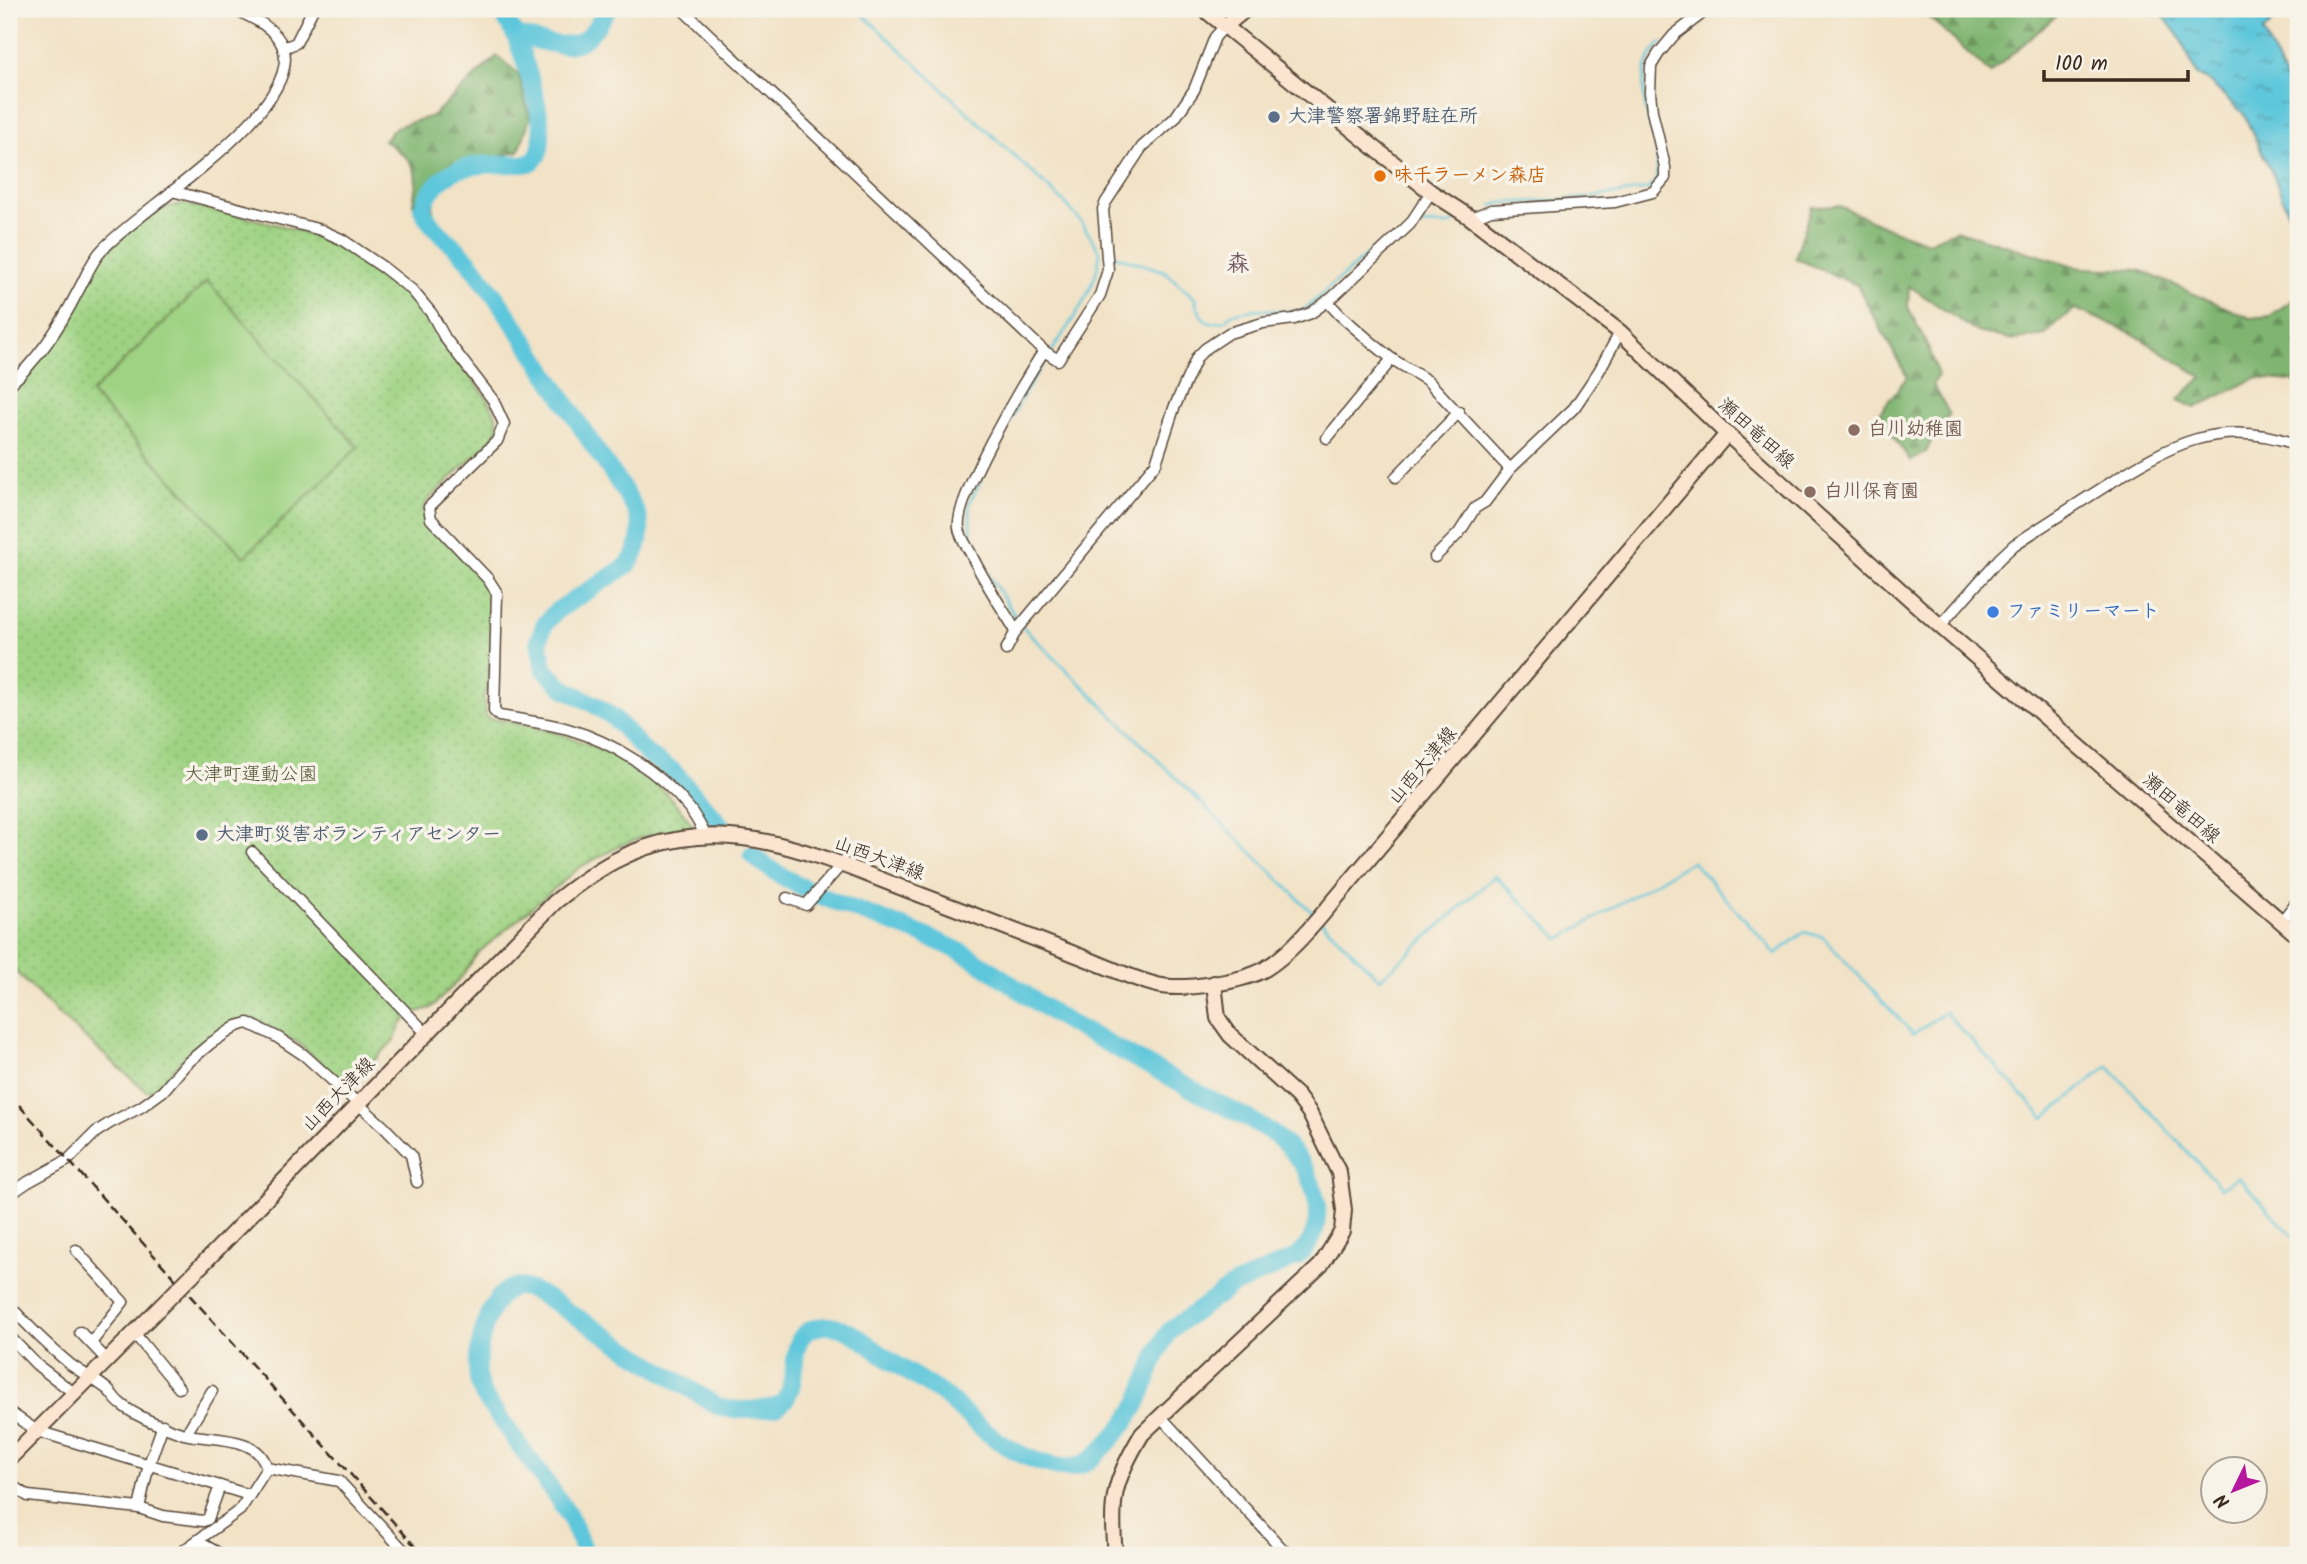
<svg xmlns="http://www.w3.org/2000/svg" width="2307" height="1564" font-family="Kalam,'Klee One',sans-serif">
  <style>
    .grass { fill: url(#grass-dots); stroke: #6d7e50; stroke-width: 2 }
    .forest { fill: url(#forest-firs); stroke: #5d7048; stroke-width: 2 }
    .pitch { fill: #9fd383; stroke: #6d7e50; stroke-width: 2 }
    .water { fill: url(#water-ripples); stroke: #4d787c; stroke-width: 2 }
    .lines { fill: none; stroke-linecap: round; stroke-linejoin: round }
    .stream { stroke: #5fc7db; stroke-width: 2.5 }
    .river { stroke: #5fc7db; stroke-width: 18 }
    .street-casing { stroke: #564637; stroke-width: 13 }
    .secondary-casing { stroke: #564637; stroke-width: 18 }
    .street { stroke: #fff; stroke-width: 10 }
    .secondary { stroke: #fce5d0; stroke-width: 14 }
    .rail { stroke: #3b2a1e; stroke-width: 2.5; stroke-dasharray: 10 5; stroke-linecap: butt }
    .secondary-bridge-casing { stroke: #564637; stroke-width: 18; stroke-linecap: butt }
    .secondary-bridge { stroke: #fce5d0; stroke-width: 14 }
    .service-dot { fill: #5c6f8a; stroke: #f7f3e8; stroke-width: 2.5 }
    .food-dot { fill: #e8710a; stroke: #f7f3e8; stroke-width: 2.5 }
    .education-dot { fill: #8d6e63; stroke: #f7f3e8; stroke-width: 2.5 }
    .shop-dot { fill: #3f7fe0; stroke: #f7f3e8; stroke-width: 2.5 }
    .labels { text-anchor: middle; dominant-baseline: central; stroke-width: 7; stroke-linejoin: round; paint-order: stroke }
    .service-label { font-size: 19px; font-weight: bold; fill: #4e5e75; stroke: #f7f3e8; text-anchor: start }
    .food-label { font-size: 19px; font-weight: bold; fill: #c56008; stroke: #f7f3e8; text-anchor: start }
    .education-label { font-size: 19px; font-weight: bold; fill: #785e54; stroke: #f7f3e8; text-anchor: start }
    .street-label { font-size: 19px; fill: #3b2a1e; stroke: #f7f3e8 }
    .shop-label { font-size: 19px; font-weight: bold; fill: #366cbe; stroke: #f7f3e8; text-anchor: start }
    .park-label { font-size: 19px; fill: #545437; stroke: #f7f3e8 }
    .quarter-label { font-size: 23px; font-weight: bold; fill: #715860; stroke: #f7f3e8 }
  </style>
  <defs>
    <pattern id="grass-dots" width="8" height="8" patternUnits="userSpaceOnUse" patternTransform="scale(1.75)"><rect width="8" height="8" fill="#9fd383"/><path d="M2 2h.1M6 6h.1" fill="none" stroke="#8ab571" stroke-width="1.8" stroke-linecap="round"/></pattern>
    <pattern id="forest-firs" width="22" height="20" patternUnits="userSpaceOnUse" patternTransform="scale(1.75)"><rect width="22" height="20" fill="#7fb571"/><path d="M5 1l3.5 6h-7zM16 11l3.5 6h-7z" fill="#69935c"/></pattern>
    <pattern id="water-ripples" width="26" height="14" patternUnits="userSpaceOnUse" patternTransform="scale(1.75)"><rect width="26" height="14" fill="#5fc7db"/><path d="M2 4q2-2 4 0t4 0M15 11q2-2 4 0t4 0" fill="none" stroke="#50a2b1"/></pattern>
  </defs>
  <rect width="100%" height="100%" fill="#f7f3e8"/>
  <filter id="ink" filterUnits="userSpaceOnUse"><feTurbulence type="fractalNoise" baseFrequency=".0143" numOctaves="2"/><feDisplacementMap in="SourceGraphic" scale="14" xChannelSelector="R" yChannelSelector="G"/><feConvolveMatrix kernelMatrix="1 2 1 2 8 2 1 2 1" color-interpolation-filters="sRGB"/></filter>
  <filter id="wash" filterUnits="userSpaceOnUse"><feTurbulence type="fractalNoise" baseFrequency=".00686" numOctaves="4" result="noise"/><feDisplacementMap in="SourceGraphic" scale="28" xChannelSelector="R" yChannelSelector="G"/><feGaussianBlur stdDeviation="1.57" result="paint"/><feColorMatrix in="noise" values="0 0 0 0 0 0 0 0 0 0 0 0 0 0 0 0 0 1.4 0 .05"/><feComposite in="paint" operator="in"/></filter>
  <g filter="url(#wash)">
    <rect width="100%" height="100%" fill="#f2e2c6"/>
    <path class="grass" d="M184,204c81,18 151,26 217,83 22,18 35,45 52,68 16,21 41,45 46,71l-7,13 -63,60 -6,10 4,10 55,60c22,30 9,76 5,111l-4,7 4,21c79,12 163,39 207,110l-46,7 -26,10 -42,22 -102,86 -18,26 -29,29 -18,5 -12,11 -6,15 -47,48 -51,-45 -46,-24 -16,3 -49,34 -31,36h-9l-84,-73 -53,-53v-574l22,-20 19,-28 31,-47 13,-31 43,-44 29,-14z"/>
    <g class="forest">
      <path d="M1920,9h144l-74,64z"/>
      <path d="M497,56l22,18 11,44 -11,33 -45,12 -17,9 -21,23 -3,11 -1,30 -19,-32c7,-40 2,-40 -29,-64l12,-13 36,-11z"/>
      <path d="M1840,206l48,22 40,14 28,-12 125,38 58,2 111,48 20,-2 28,-20v89l-7,-4 -35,-3 -61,30 -17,-8 24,-23 -72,-45 -55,-23 -16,12 -14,14 -31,5 -37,-8 -68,-46 -1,21 22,44 8,25 -5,8 17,31 -14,15 -10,22 -15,9 -34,-45 30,-39 -50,-92 -62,-27 17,-51z"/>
    </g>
    <path class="pitch" d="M207,281l151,166 -114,110 -153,-164z"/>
    <path class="water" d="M2158,9h120l2,5 -17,18 35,73v132l-24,-60 -31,-64 -37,-34 -9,-4 -17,-37z"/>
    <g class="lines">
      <g class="stream">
        <path d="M857,9l210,196 14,17 18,28"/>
        <path d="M1653,134c-11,-29 -17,-69 9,-92"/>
        <path d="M1492,206l9,-3 61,-3 55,-6 31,-5 9,-9v-29"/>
        <path d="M1413,224l36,1 14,-8"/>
        <path d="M1109,254l55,17 33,29 -2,2 7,15 8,6 15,-2 6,-7 27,-5 27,3 19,-2 67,-59 10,-5"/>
        <path d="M1052,351c20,-32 45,-61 48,-99"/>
        <path d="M1018,621l-26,-41 -20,-39 -3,-37 52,-105 27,-43"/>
        <path d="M1022,626l292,288"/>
        <path d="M1321,921l59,58 115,-103 65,63 132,-78 84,93 28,-22 19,5 90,97 32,-22 99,106 64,-52 113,122 17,-11 60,65"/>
      </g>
      <g class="river">
        <path d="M500,9l15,26c19,4 43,14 62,8 14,-5 23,-23 31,-34"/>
        <path d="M515,35c9,24 39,103 20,124 -4,6 -13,5 -20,5 -43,0 -76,0 -93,45 11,24 34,35 49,55 45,58 83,122 123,183 11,16 41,56 45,73 3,17 -1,32 -11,45l-73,47 -11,13 -5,16 5,28 18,18 33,18 19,13 33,36 26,17 48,54"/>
        <path d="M585,1555l-12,-32 -12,-20 -78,-108c-2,-5 -4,-11 -5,-16 -4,-22 10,-90 38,-92 12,-1 25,8 36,14l165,105c14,5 26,5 41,3 8,-1 19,0 25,-7 23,-25 -5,-77 47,-76 20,1 38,19 54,30 19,14 39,25 58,38 9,6 16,14 24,21 26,23 51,42 85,50 15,4 27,4 40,-6 15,-12 39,-39 47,-56 11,-24 17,-51 32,-73l62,-44 65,-29c36,-31 19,-83 -11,-112 -19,-19 -48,-31 -72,-44 -48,-26 -97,-52 -145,-78 -37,-21 -69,-50 -106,-70 -67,-35 -153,-49 -211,-98"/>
      </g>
    </g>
  </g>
  <g filter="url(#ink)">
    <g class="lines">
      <defs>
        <g id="street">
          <path d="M682,9l362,342 14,9 42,-65 8,-25 -5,-61 3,-7 36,-55 33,-29 19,-28 21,-53 10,-11"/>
          <path d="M283,48l13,-5 17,-34"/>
          <path d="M172,191l149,39 20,9 43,29 28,22 20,24 13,24 48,62 11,24 -7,17 -68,66 2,12 57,60 9,14 -3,118 5,5c23,4 47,7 69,13 45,13 92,43 121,79 7,9 12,19 17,28"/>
          <path d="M1471,218l20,-8 124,-8 38,-10 12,-14v-11l-13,-56 -2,-19 1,-26 8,-13 15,-18 34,-26"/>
          <path d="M1327,301l13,14 30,26 22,18 36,22 82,88"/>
          <path d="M9,385c29,-25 52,-60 69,-94 8,-14 12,-28 24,-41 36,-40 203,-141 181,-203 -8,-20 -32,-30 -49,-38"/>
          <path d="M1327,438l65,-79"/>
          <path d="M1396,477l63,-65"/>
          <path d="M1435,557l24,-24 16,-25 10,-6 25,-33 64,-61 25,-37 21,-39"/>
          <path d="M1940,626l59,-67 15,-14c30,-20 60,-39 90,-58 65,-42 115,-71 194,-42"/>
          <path d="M1016,631c-16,-26 -33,-51 -46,-79 -4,-7 -10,-16 -11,-24 -5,-29 66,-149 85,-177"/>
          <path d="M1006,650l10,-19 140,-168 18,-55 23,-51 8,-8 24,-16 34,-10 31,-4 17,-6 22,-16 77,-73 21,-32"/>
          <path d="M252,852l174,181"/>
          <path d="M787,898l19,7 35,-40"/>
          <path d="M2281,922l17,-22"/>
          <path d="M9,1195l19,-13 40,-22 28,-28 14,-9 31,-16 22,-16 22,-26 26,-22 26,-17 11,-3 29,14 27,18 80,72 27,28 6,27"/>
          <path d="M76,1250l47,52 -32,41"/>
          <path d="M9,1305c19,21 40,42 62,60 11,8 25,15 36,24 5,4 8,11 14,15 14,12 45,24 63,30 27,7 74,0 83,34l-27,42 -63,45"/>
          <path d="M80,1332l27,28"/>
          <path d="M134,1333l45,55"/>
          <path d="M9,1336l28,29 37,28"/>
          <path d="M9,1412l28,19 183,55"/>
          <path d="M1160,1416l128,139"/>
          <path d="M186,1434l26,-43"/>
          <path d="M267,1468l72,13 69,74"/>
          <path d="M9,1484l19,12 111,12 24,8 40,5 5,-2 12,-33 29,9"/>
          <path d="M139,1508l10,-44 14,-39"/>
          <path d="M197,1541l25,14"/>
        </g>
        <g id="secondary">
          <path d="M1204,9l183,149 44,34 40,26 149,114 107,102 213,192 358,310"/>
          <path d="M1225,26l21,-17"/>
          <path d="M191,1276l364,-374c40,-32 74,-55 126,-63 77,-13 153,23 224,50 59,22 118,45 177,68 24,9 50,22 75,28 25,6 86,-3 108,-16 24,-15 43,-38 61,-59l401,-476"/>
          <path d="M9,1459l165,-166"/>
          <path d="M1115,1555c-5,-55 -2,-73 27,-121l179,-169 21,-34 2,-21 -5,-37 -30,-61 -12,-16 -67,-61 -12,-17 -4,-35"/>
        </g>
      </defs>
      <use href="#street" class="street-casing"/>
      <use href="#secondary" class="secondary-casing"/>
      <use href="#street" class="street"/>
      <use href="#secondary" class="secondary"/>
      <path class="rail" d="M9,1094l414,461"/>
      <defs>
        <path id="secondary-bridge" d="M174,1293l17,-17"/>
      </defs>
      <use href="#secondary-bridge" class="secondary-bridge-casing"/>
      <use href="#secondary-bridge" class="secondary-bridge"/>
    </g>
  </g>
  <g class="service-dot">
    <circle cx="1274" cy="117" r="7"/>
    <circle cx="202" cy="835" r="7"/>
  </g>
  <circle class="food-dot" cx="1380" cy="176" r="7"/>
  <g class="education-dot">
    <circle cx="1854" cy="430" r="7"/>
    <circle cx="1810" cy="492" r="7"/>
  </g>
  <circle class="shop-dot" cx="1993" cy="612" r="7"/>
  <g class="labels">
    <g class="service-label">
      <text x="1288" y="117">大津警察署錦野駐在所</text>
      <text x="216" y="835">大津町災害ボランティアセンター</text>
    </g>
    <g class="food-label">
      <text x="1394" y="176">味千ラーメン森店</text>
    </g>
    <g class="education-label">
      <text x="1868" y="430">白川幼稚園</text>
      <text x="1824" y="492">白川保育園</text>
    </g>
    <g class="street-label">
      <text transform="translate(1756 434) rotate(42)">瀬田竜田線</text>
      <text transform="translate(1423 766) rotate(-50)">山西大津線</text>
      <text transform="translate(2181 809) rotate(41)">瀬田竜田線</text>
      <text transform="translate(879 859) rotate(20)">山西大津線</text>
      <text transform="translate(339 1095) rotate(-46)">山西大津線</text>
    </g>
    <g class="shop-label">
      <text x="2007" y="612">ファミリーマート</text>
    </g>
    <g class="park-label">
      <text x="251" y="775">大津町運動公園</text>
    </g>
    <g class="quarter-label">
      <text x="1238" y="265">森</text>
    </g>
  </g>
  <rect width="2307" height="1564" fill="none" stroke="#f7f3e8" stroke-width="35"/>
  <g transform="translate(2234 1490) rotate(227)"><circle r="33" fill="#f7f3e8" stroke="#aca397" stroke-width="2"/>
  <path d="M0-5L12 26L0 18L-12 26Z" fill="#b5179e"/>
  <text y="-10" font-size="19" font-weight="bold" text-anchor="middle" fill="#3b2a1e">N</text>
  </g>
  <path d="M2044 70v10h144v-10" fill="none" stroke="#3b2a1e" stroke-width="3.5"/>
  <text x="2055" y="70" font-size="21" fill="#3b2a1e" stroke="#f7f3e8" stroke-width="5" paint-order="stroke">100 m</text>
</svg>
